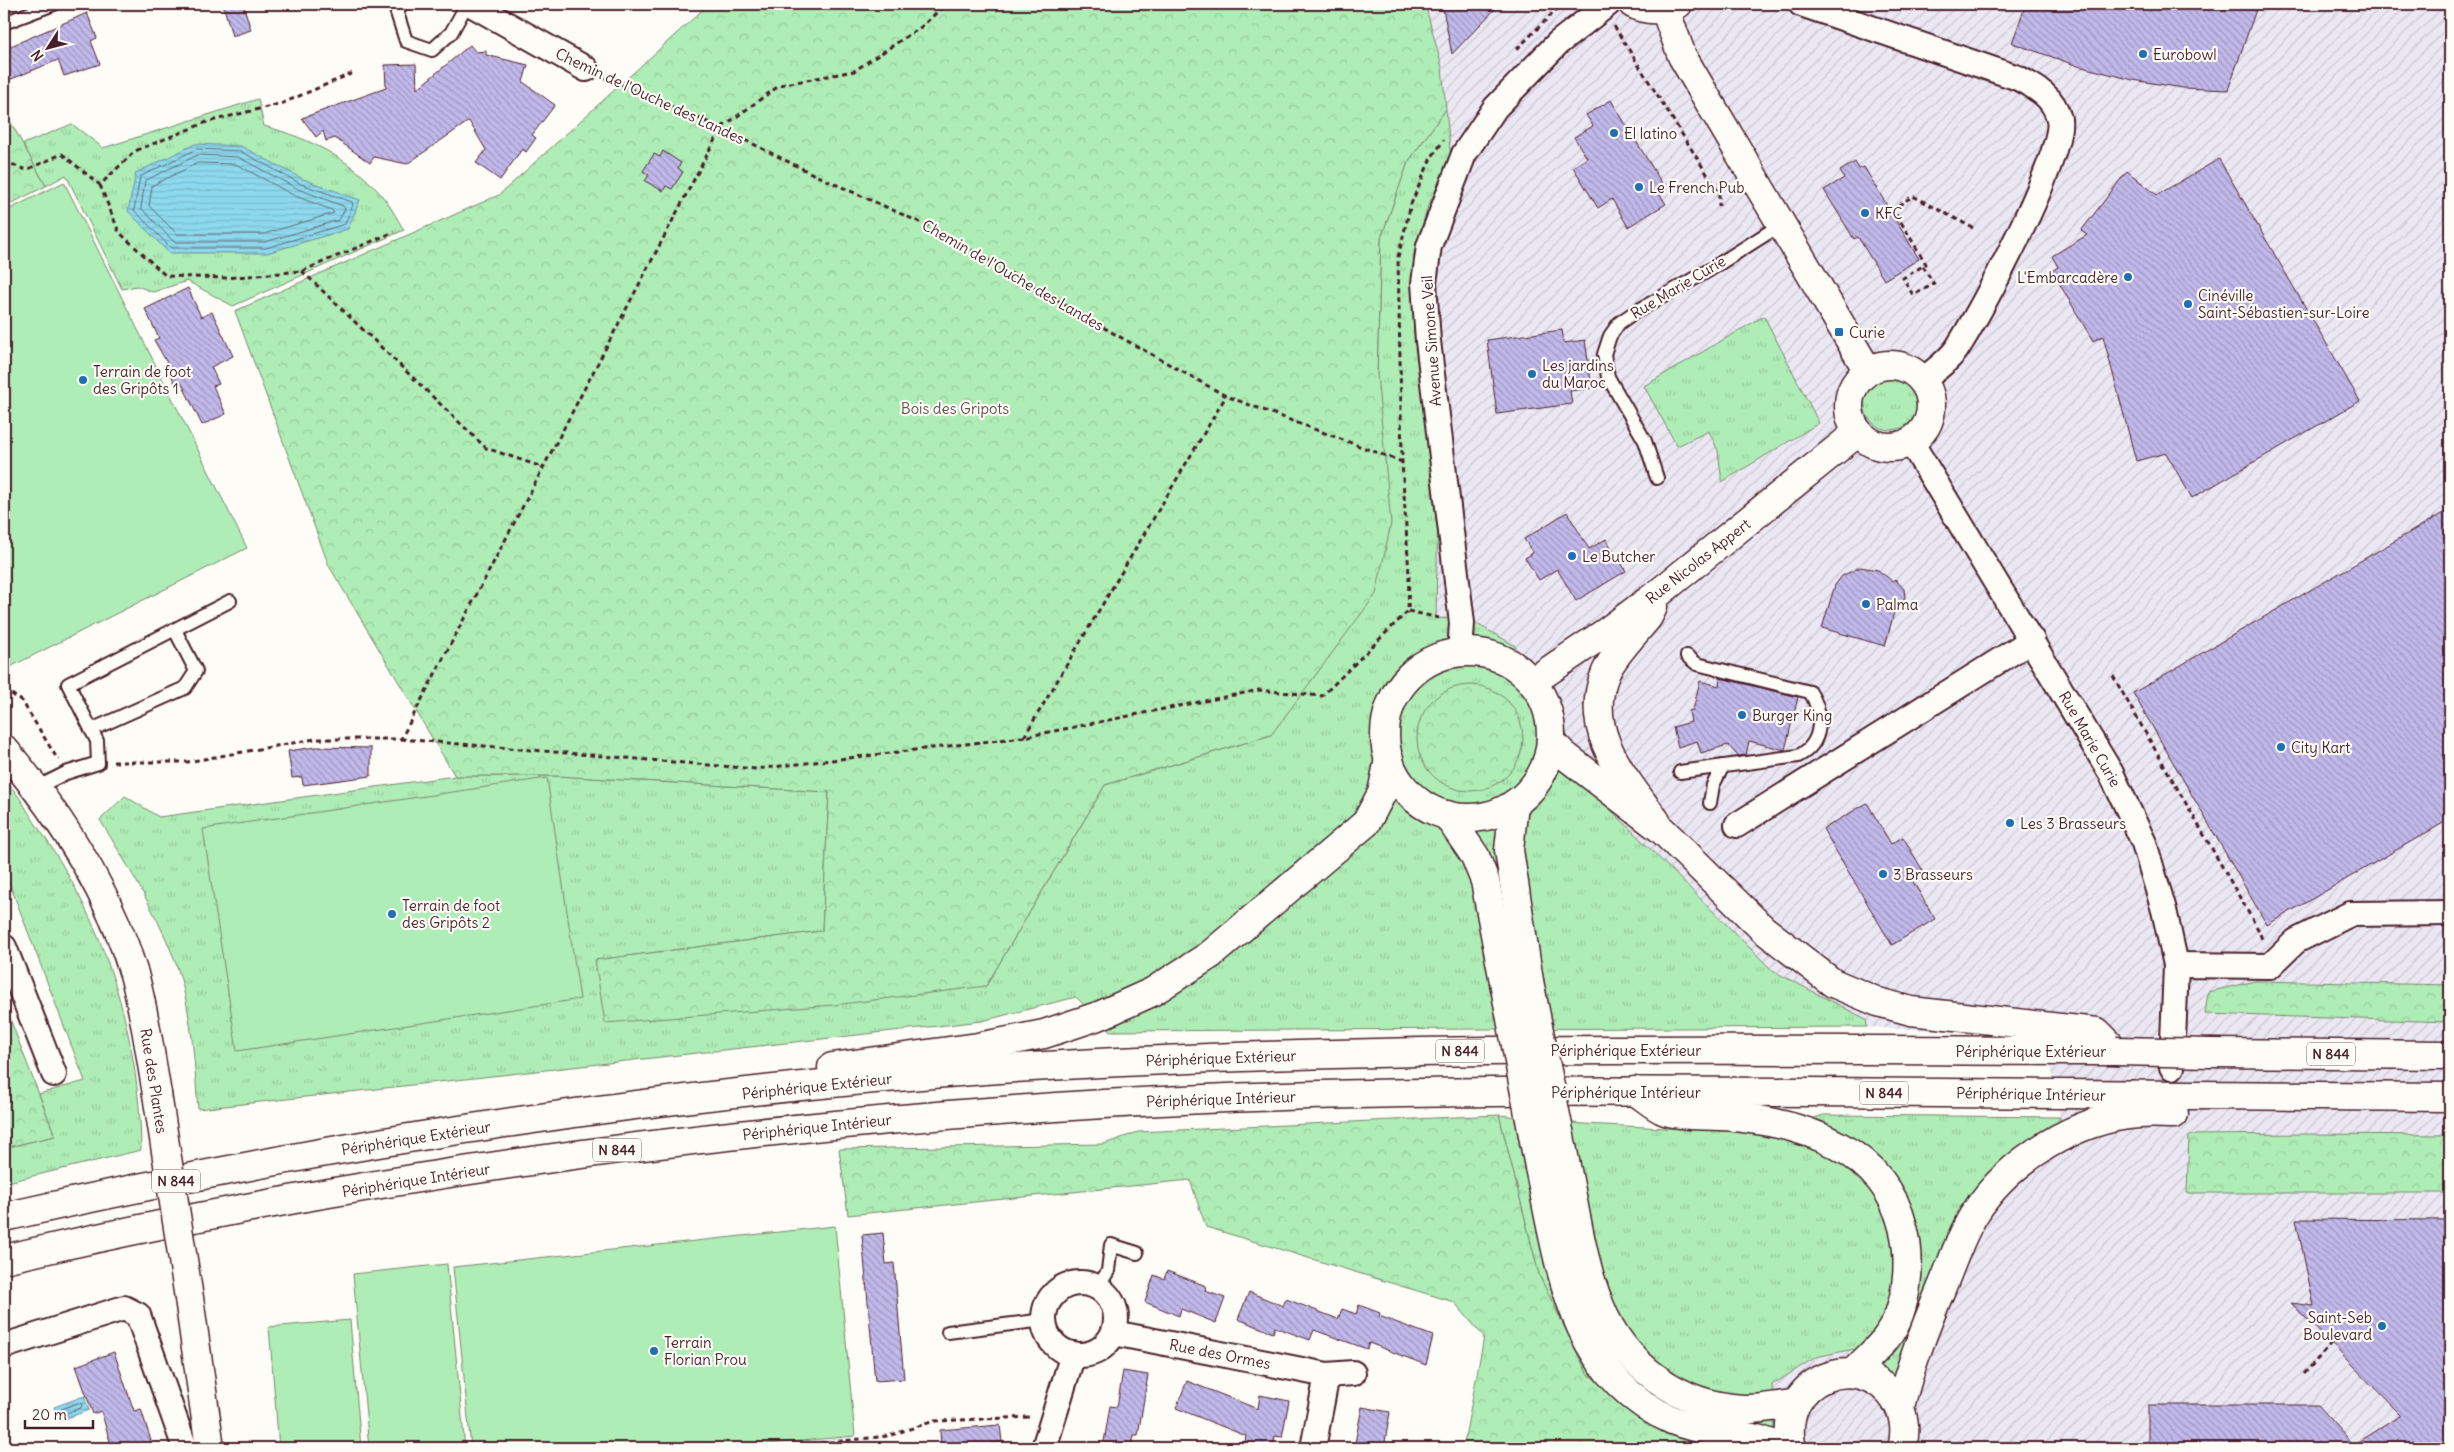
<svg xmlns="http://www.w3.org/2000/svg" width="2454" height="1452" font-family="Delius,sans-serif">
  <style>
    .industrial { fill: url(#industrial-furrows) }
    .grass { fill: url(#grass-tufts); stroke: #7c8670 }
    .forest { fill: url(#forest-crowns); stroke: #7c8670 }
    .pitch { fill: #aeedb5; stroke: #7c8670 }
    .water { fill: url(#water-rules); stroke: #728f9f }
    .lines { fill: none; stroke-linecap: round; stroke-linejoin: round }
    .shore { stroke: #656979; stroke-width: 1 }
    .building { fill: url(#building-back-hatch); stroke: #4a1f2b }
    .lane-casing { stroke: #4a1f2b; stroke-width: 16 }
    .street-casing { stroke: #4a1f2b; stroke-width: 28 }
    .secondary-casing { stroke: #4a1f2b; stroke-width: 31 }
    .highway-casing { stroke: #4a1f2b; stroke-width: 31 }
    .path { stroke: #4a1f2b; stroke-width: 3; stroke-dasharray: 5 4; stroke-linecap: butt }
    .lane { stroke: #fdfcf7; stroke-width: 12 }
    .street { stroke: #fdfcf7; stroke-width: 24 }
    .secondary { stroke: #fdfcf7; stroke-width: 28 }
    .highway { stroke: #fdfcf7; stroke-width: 28 }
    .secondary-bridge-casing { stroke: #4a1f2b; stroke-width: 31; stroke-linecap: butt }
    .highway-bridge-casing { stroke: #4a1f2b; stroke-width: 31; stroke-linecap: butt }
    .secondary-bridge { stroke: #fdfcf7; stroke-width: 28 }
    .highway-bridge { stroke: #fdfcf7; stroke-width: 28 }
    .poi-dot { fill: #1f6fb2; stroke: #fdfcf7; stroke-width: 2 }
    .labels { text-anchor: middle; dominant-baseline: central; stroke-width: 4.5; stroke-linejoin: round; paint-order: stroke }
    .shield { fill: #fdfcf7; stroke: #806168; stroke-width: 1 }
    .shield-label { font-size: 14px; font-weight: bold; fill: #4a1f2b }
    .poi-label { font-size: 15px; fill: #4a1f2b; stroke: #fdfcf7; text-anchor: start }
    .street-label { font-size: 15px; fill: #4a1f2b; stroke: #fdfcf7 }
    .park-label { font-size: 15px; fill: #63524e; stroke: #fdfcf7 }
  </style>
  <defs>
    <pattern id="industrial-furrows" width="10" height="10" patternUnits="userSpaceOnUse" patternTransform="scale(1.25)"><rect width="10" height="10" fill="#ebe8f3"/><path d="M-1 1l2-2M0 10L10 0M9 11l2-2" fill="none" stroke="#cbc7d0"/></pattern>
    <pattern id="grass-tufts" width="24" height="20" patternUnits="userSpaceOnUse" patternTransform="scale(1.25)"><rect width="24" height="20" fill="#aeedb5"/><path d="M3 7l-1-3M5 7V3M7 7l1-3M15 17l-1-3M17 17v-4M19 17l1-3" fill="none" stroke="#97cb9c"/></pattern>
    <pattern id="forest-crowns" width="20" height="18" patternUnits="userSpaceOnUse" patternTransform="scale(1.25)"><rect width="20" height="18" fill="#aeedb5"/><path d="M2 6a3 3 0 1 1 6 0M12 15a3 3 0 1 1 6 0" fill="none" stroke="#97cb9c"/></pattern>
    <pattern id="water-rules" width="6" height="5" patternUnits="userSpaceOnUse" patternTransform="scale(1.25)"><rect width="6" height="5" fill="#8dd9ed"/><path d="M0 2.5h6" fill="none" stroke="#7bbacb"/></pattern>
    <pattern id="building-back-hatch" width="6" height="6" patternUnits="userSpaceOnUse" patternTransform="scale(1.25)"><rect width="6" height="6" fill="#c1b9ea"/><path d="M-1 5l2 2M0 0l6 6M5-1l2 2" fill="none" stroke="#9f96be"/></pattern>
  </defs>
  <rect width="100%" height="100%" fill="#fdfcf7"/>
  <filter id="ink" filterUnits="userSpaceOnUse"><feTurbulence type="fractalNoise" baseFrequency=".02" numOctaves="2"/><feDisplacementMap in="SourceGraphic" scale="10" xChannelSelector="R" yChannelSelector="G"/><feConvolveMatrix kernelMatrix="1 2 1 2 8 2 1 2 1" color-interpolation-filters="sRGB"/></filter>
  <g filter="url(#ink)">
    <path class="industrial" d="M1425,4h1025v1444h-675l-3,-63 44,-28 38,-8 59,47 72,-181 77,-73 -2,-25 -16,-81 -177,-9 -1,-8 -93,-48 -175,-174 -128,-177 -34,-1 2,-116 -22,-163 -2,-87 14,-47 23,-47 -9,-92z"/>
    <g class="grass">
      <path d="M258,99l6,27c46,12 93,36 122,75 7,9 12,20 18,29l-171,76 -46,-25 -34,11 -16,-6 -15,3 -56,-114 -20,11 -23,-42 49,-20 31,24z"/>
      <path d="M1446,109l5,50 -23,47 -14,47 2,87 22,163 -2,115 34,2 44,25 47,67 8,33 29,52 175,174 93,48 1,8 -757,4 -34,-34 -94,24 -784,88c-4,-50 -6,-103 -24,-151 -19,-48 -47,-94 -74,-138l25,-24 34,21 296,-41h102l272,16 -7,139 -226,29 390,26 119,-201 166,-50 106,-361 4,-136 27,-76z"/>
      <path d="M1764,316l55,107 -97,59 -4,-31 -9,-20 -32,15 -33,-60z"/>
      <circle cx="1891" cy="403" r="27"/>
      <path d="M4,781c10,5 24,31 31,42 68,95 105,210 106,327l-137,33v-35l51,-12 -16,-42 46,-13 -81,-212z"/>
      <path d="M1499,1115l84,9 188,9 52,-18 237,2 2,25 -77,73 -26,52 -45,129 -60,-47 -38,8 -44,28 3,63h-60l-65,-24 -63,-51 -48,-98z"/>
    </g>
    <g class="forest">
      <path d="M709,4h716l17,63 4,42 -38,53 -27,76 -4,136 14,149 -15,71 -105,141 -166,50 -119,201 -152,19 -229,18 -10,-63 227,-29 7,-139 -272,-16h-102l-126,-210 -94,-255 264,-116z"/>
      <path d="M4,110l42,76 -42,21z"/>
      <circle cx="1470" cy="738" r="53"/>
      <path d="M2255,981l195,4v37l-245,-8 3,-22z"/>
      <path d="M4,1003l51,133 -51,12z"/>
      <path d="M1499,1115l40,160 48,98 63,51 65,24h-252l21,-111 -30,-35 -248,-75 -16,-47 -342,35 -9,-66 265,-5 34,-12z"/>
      <path d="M2311,1134l139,1v58h-263l2,-58z"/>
    </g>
    <g class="pitch">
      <path d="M64,182l183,366 -243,122v-458z"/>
      <path d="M547,778l33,221 -343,52 -34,-222z"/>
      <path d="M835,1226l20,210 -130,12h-254l-18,-181z"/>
      <path d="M447,1264l18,184h-96l-16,-174z"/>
      <path d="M350,1320l11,128h-82l-10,-121z"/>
    </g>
    <g class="water">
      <path d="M195,144l46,2 62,33 57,21 -12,29 -81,24h-98l-41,-42 8,-38z"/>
      <path d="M84,1396l5,14 -30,11 -5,-14z"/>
    </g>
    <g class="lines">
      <g class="shore">
        <path d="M197,149l43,2 61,33 51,18 1,3 -8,19 -79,24h-95l-37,-38 6,-33z"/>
        <path d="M198,155l40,2 60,32 45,17 2,3 -6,11 -74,22h-91l-33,-34 4,-27z"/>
        <path d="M198,163l38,1 59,32 37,14 2,3 -70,21h-87l-28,-28 3,-20z"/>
        <path d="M79,1403l3,1 -1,4 -17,6 -3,-1 1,-4z"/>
      </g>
    </g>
    <g class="building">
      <path d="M223,4h20l8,26 -19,6z"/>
      <path d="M1442,4h58l-48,50z"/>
      <path d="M2026,4h232l-30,86 -45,-2 -50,-8 -55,-14 -66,-23z"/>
      <path d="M87,13l10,25 -6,3 9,23 -36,12 -6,-16 -54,22v-33z"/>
      <path d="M470,45l6,7 10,-1v4l42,10 -5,17 32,23 -23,30 4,3 -10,14 -4,-3 -22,31 -24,-17 10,-13 -17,-29 -62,43 -33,-7 -4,6 -35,-25 -9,3 -3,-10 -7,6 -14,-19 84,-30 -1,-23 31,-1 1,25z"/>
      <path d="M1611,100l55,90 -7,3 7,11 -38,23 -16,-28 -14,9 -25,-41 14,-9 -13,-21 19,-11 -7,-11z"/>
      <path d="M663,151l18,12 -3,5 5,4 -11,17 -6,-3 -3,5 -18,-10 4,-6 -6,-4 11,-17 6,3z"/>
      <path d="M2219,159l141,242 -168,97 -26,-45 -30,8 -33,-125 -10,5 -41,-70 6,-4 -6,-11 35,-21 -6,-4 46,-60 30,24z"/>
      <path d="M1855,162l4,7 5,-2 55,92 -35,21 -26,-43 -4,2 -30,-49 20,-12 -4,-7z"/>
      <path d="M188,288l13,29 11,-5 21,44 -22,11 8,17 -6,2 13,28 -24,11 -21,-43 -6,2 -9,-23 -12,-21 5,-2 -14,-29z"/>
      <path d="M1562,330l2,13 21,-3 7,48 -22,3 2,13 -75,10 -10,-74z"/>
      <path d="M2450,509v310l-183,106 -134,-232z"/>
      <path d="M1567,512l22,37 17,-10 20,32 -50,30 -19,-32 -18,11 -14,-22 8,-5 -9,-14z"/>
      <path d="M1860,567l18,3 14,11 3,-2 9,10 1,9 -6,12 -4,-1 -10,37 -63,-18 13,-43 7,-9z"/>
      <path d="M1720,678l78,19 -13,53 -36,-9 -3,14 -8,1 -10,-11 -27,8 -4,-12 -19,6 -5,-20 18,-5 -2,-11 4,-1 7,-29 19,5z"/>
      <path d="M316,747l55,1v28l-68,9 -1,-8 -10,1 -4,-27z"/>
      <path d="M1867,803l24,41 12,-7 20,34 -12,7 24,41 -43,26 -69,-116z"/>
      <path d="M2296,1219l154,1v218l-10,10h-292v-43h170l36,40 47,-30 -110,-112 23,3z"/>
      <path d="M883,1233l3,31 8,-1 10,116 -29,2 -13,-146z"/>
      <path d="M1167,1271l39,15 -1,5 20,7 -9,25 -35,-14 -2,7 -34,-14 9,-27 10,4z"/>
      <path d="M1249,1292l34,14 3,-7 52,20 4,-10 14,5 3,-9 21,8 -1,3 54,20 -7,29 -57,-22 -2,6 -53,-19 -4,10 -35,-13 -2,6 -35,-14z"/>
      <path d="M114,1352l20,59 7,-2 11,35 -17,4h-23l-11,-37 -8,3 -17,-48z"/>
      <path d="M1123,1371l25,4 -10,60h-4l-2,12 -28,-5 6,-36 7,1z"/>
      <path d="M1187,1381l71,28 2,-14 29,6 -7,36 -7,-1 -2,12h-29l2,-12 -70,-28z"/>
      <path d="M1362,1407l28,5 -6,36h-30z"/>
      <path d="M1000,1425l2,17 -11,1 1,5 -51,-1 -1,-17z"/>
    </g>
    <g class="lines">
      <defs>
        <g id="lane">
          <path d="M401,4l-4,9 9,28 26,9 19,-17 16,-29"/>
          <path d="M4,23l50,-19"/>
          <path d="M1657,478l-12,-37 -37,-64 -4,-23 6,-18 9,-13 13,-9 79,-45 71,-45"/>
          <path d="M91,730l94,-42 11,-17 -21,-41"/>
          <path d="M1680,772l118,-16c25,-12 26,-42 12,-64l-113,-28 -10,-8"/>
          <path d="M36,788l30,-15 32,-10 -1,-22 -29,-57 162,-83"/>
          <path d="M1710,803l3,-18 10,-19"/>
          <path d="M1098,1287l10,-16 3,-26 26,8"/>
          <path d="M948,1332l96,-12"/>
        </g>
        <g id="street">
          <path d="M471,4l115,65"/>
          <path d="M1801,4l217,74c19,10 36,19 41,41 7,34 -80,197 -103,231 -8,11 -22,21 -33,30"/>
          <path d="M1911,442l200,331 33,70 20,67 12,55 -4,102"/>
          <path d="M1460,652l2,-29 -34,-282 -4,-58 5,-37 35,-92 31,-46 63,-65 50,-39"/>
          <path d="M1737,825l295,-185"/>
          <path d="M4,947l50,127"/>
          <path d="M2176,965l94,1 26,-25 54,-27 100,-1"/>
          <circle cx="1080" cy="1319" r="36"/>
          <path d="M1114,1333l213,42 -14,73"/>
          <path d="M4,1346l120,-38 14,7 47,133"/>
          <path d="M1327,1375l26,-2"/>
          <path d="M1044,1448l29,-94"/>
        </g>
        <g id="secondary">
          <path d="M1633,4c15,8 30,6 45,0"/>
          <path d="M1665,9l17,47 186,315"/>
          <circle cx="1890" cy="406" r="41"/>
          <path d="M1653,607l-5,10c-12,15 -34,37 -42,55 -25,58 18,105 50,149"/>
          <circle cx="1468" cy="735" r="83"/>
          <path d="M1532,682l77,-52 51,-38 198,-160"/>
          <path d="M4,749c57,67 105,141 130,225 11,39 16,80 23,120"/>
          <path d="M1514,804l-5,46 20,131"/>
          <path d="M1447,815l28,41 10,25 19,101"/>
          <path d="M1566,1166c10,46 16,96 34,140 23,58 79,100 143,103 17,1 36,-4 53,-5"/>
          <path d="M1539,1167c20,94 31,209 133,253 27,11 57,12 85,19 10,3 19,6 29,9"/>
          <path d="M189,1298l21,150"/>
          <path d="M1792,1448c-17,-68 69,-104 105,-45 8,13 9,31 5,45"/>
        </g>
        <g id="highway">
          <path d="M1551,741l12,13 99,76 101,99 70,54 45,19 33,9 186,21 19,19"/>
          <path d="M2212,1053l238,2"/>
          <path d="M832,1067l146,-20 66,-13 57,-19 51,-23 58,-37 156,-132 16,-30 7,-34"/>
          <path d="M1635,1091c9,6 19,15 28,19 16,7 54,5 72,7 71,7 149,33 168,110 9,34 5,81 -16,110 -10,13 -23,24 -34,36"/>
          <path d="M4,1217c322,-73 651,-123 981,-147 376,-26 754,-20 1131,-19"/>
          <path d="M4,1259c361,-84 730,-133 1100,-155 234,-14 469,-13 704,-12 214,2 428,4 642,5"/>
          <path d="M1900,1407c10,-41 25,-79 41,-118 11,-25 19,-53 34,-76 34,-53 102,-95 164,-99 12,-1 23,0 35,0"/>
        </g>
      </defs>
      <use href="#lane" class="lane-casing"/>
      <use href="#street" class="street-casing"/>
      <use href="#secondary" class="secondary-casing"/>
      <use href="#highway" class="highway-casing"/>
      <g class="path">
        <path d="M1614,26l105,167v13"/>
        <path d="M1517,49l45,-45"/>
        <path d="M605,78l116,50 94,47 122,55 176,103 113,63 176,66"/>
        <path d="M4,161l22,9 36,-16 38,31 35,-34 72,-29 76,-19 70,-30"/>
        <path d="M100,185l19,47 47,44 60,2 76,-7 92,-39"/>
        <path d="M1923,266l11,18 -21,11 -10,-17 23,-14 -33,-55 20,-13 60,32"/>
        <path d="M302,271l184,177 56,19"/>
        <path d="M1408,611l31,7"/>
        <path d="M2113,676l146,255 4,11"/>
        <path d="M4,689l18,12 36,59"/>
        <path d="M1024,737l202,-341"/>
        <path d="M401,739l355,30 268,-32 235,-47 63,6 86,-85 1,-36 -7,-113 -4,-205 13,-53 20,-46 13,-18"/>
        <path d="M113,762h74l128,-23h86l320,-611 59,-43 74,-14 67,-44 25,-23"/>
        <path d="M2304,1374l27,-30"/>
        <path d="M775,1448l113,-12 46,-15 97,-4"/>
      </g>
      <use href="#lane" class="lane"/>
      <use href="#street" class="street"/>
      <use href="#secondary" class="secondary"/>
      <use href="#highway" class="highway"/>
      <defs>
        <g id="secondary-bridge">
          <path d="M1529,981l37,185"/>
          <path d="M1504,982l35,185"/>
          <path d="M157,1094l32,204"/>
        </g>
        <path id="highway-bridge" d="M2116,1051l96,2"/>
      </defs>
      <use href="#secondary-bridge" class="secondary-bridge-casing"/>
      <use href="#highway-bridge" class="highway-bridge-casing"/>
      <use href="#secondary-bridge" class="secondary-bridge"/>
      <use href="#highway-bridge" class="highway-bridge"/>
    </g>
  </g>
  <g class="poi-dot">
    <circle cx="2143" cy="54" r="5"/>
    <circle cx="1614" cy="133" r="5"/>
    <circle cx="1639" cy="187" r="5"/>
    <circle cx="1865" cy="213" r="5"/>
    <circle cx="2128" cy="277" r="5"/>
    <circle cx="2188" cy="304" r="5"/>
    <rect x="1834" y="327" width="10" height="10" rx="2.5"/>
    <circle cx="1532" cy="374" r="5"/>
    <circle cx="83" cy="380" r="5"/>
    <circle cx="1572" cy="556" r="5"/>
    <circle cx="1866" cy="604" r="5"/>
    <circle cx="1742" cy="715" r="5"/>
    <circle cx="2281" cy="747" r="5"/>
    <circle cx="2010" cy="823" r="5"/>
    <circle cx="1883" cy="874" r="5"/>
    <circle cx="392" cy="914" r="5"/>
    <circle cx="2382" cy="1326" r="5"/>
    <circle cx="654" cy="1351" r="5"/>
  </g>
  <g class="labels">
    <g class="shield">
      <rect x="1436" y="1039.5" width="48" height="23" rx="4"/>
      <rect x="2307" y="1042.5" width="48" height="23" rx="4"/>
      <rect x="1860" y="1081.5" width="48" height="23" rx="4"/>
      <rect x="593" y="1138.5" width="48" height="23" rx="4"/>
      <rect x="152" y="1169.5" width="48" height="23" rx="4"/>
    </g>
    <g class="shield-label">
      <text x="1460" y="1051">N 844</text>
      <text x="2331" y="1054">N 844</text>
      <text x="1884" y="1093">N 844</text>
      <text x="617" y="1150">N 844</text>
      <text x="176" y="1181">N 844</text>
    </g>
    <g class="poi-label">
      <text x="2153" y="54">Eurobowl</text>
      <text x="1624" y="133">El latino</text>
      <text x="1649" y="187">Le French Pub</text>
      <text x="1875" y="213">KFC</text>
      <text x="2118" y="277" text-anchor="end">L'Embarcadère</text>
      <text x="2198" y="295">Cinéville<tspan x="2198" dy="17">Saint-Sébastien-sur-Loire</tspan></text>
      <text x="1849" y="332">Curie</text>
      <text x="1542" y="365">Les jardins<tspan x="1542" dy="17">du Maroc</tspan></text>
      <text x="93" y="371">Terrain de foot<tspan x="93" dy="17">des Gripôts 1</tspan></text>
      <text x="1582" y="556">Le Butcher</text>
      <text x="1876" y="604">Palma</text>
      <text x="1752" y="715">Burger King</text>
      <text x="2291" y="747">City Kart</text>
      <text x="2020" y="823">Les 3 Brasseurs</text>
      <text x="1893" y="874">3 Brasseurs</text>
      <text x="402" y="905">Terrain de foot<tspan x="402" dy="17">des Gripôts 2</tspan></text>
      <text x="2372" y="1317" text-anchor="end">Saint-Seb<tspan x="2372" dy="17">Boulevard</tspan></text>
      <text x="664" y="1342">Terrain<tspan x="664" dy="17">Florian Prou</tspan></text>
    </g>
    <g class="street-label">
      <text transform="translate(650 96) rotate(25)">Chemin de l'Ouche des Landes</text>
      <text transform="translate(1013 275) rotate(30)">Chemin de l'Ouche des Landes</text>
      <text transform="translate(1678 287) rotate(-31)">Rue Marie Curie</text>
      <text transform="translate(1431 341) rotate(-94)">Avenue Simone Veil</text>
      <text transform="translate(1698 561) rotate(-38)">Rue Nicolas Appert</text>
      <text transform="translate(2090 739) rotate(60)">Rue Marie Curie</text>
      <text x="1626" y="1050">Périphérique Extérieur</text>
      <text x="2031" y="1051">Périphérique Extérieur</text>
      <text transform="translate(1221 1058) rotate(-2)">Périphérique Extérieur</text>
      <text transform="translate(154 1081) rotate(81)">Rue des Plantes</text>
      <text transform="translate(817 1086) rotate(-6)">Périphérique Extérieur</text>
      <text x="1626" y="1092">Périphérique Intérieur</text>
      <text transform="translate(2031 1094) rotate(1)">Périphérique Intérieur</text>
      <text transform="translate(1221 1099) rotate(-2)">Périphérique Intérieur</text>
      <text transform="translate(817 1127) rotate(-6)">Périphérique Intérieur</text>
      <text transform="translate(416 1138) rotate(-9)">Périphérique Extérieur</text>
      <text transform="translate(416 1180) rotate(-9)">Périphérique Intérieur</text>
      <text transform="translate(1220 1354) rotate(11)">Rue des Ormes</text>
    </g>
    <g class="park-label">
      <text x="955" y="408">Bois des Gripots</text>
    </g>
  </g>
  <rect width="2454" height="1452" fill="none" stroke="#fdfcf7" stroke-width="20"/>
  <rect x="10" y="10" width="2434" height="1432" fill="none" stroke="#4a1f2b" stroke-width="2" filter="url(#ink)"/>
  <g transform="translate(48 48) rotate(234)" stroke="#fdfcf7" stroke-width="4" paint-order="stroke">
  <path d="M0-4L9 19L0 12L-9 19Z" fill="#4a1f2b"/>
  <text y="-8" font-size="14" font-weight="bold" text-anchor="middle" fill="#4a1f2b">N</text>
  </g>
  <path d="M25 1420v8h68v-8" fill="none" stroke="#4a1f2b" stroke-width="2.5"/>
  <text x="32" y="1420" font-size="15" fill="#4a1f2b" stroke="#fdfcf7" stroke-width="4" paint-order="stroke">20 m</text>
</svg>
